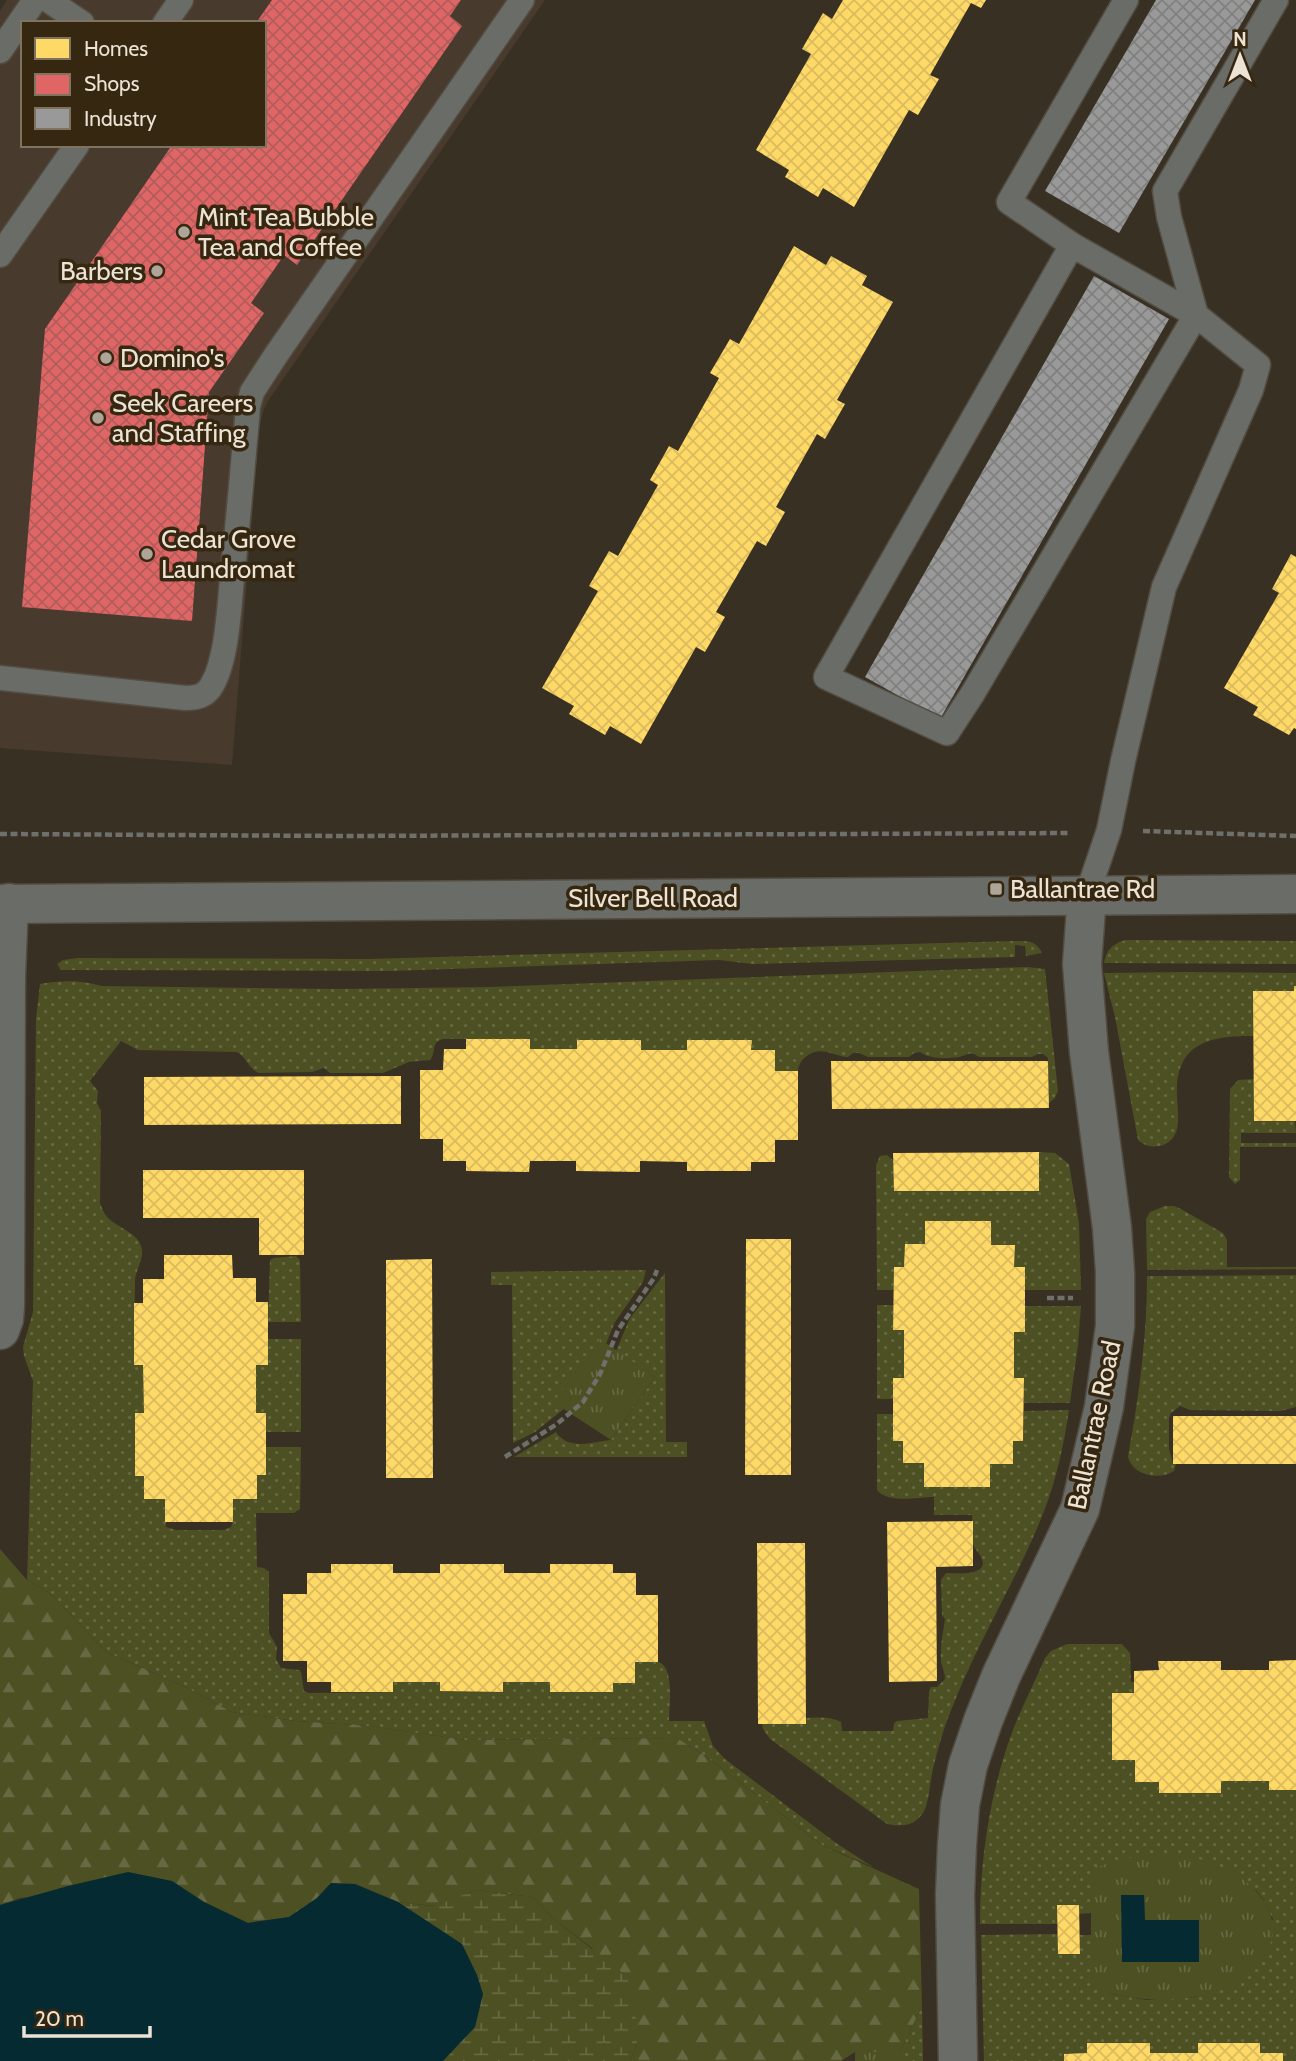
<svg xmlns="http://www.w3.org/2000/svg" width="1296" height="2061" font-family="Cabin,sans-serif">
  <style>
    .commercial { fill: #483b2e; fill-rule: evenodd }
    .grass { fill: url(#grass-dots) }
    .forest { fill: url(#forest-firs) }
    .wetland { fill: url(#wetland-marsh) }
    .park { fill: url(#park-tufts) }
    .water { fill: #052a31 }
    .homes { fill: url(#homes-cross-hatch) }
    .shops { fill: url(#shops-cross-hatch) }
    .industry { fill: url(#industry-cross-hatch) }
    .lines { fill: none; stroke-linecap: round; stroke-linejoin: round }
    .service-casing { stroke: #534c41; stroke-width: 27 }
    .minor-casing { stroke: #534c41; stroke-width: 41 }
    .tertiary-casing { stroke: #534c41; stroke-width: 41 }
    .path { stroke: #6f6f6b; stroke-width: 4.5; stroke-dasharray: 7 3.5; stroke-linecap: butt }
    .service { stroke: #6a6c68; stroke-width: 24 }
    .minor { stroke: #6a6c68; stroke-width: 38 }
    .tertiary { stroke: #6a6c68; stroke-width: 38 }
    .poi-dot { fill: #aea497; stroke: #362710; stroke-width: 2.5 }
    .labels { text-anchor: middle; dominant-baseline: central; stroke-width: 7; stroke-linejoin: round; paint-order: stroke }
    .poi-label { font-size: 26px; fill: #ede3d5; stroke: #362710; text-anchor: start }
    .street-label { font-size: 26px; fill: #ede3d5; stroke: #362710 }
  </style>
  <defs>
    <pattern id="grass-dots" width="8" height="8" patternUnits="userSpaceOnUse" patternTransform="scale(1.75)"><rect width="8" height="8" fill="#4c5023"/><path d="M2 2h.1M6 6h.1" fill="none" stroke="#666942" stroke-width="1.8" stroke-linecap="round"/></pattern>
    <pattern id="forest-firs" width="22" height="20" patternUnits="userSpaceOnUse" patternTransform="scale(1.75)"><rect width="22" height="20" fill="#4c5023"/><path d="M5 1l3.5 6h-7zM16 11l3.5 6h-7z" fill="#666942"/></pattern>
    <pattern id="wetland-marsh" width="20" height="14" patternUnits="userSpaceOnUse" patternTransform="scale(1.75)"><rect width="20" height="14" fill="#4c5023"/><path d="M1 5h8M5 5V1M11 12h8M15 12V8" fill="none" stroke="#666942"/></pattern>
    <pattern id="park-tufts" width="24" height="20" patternUnits="userSpaceOnUse" patternTransform="scale(1.75)"><rect width="24" height="20" fill="#4c5023"/><path d="M3 7l-1-3M5 7V3M7 7l1-3M15 17l-1-3M17 17v-4M19 17l1-3" fill="none" stroke="#666942"/></pattern>
    <pattern id="homes-cross-hatch" width="8" height="8" patternUnits="userSpaceOnUse" patternTransform="scale(1.75)"><rect width="8" height="8" fill="#ffd966"/><path d="M0 0l8 8M0 8l8-8" fill="none" stroke="#dabb5e"/></pattern>
    <pattern id="shops-cross-hatch" width="8" height="8" patternUnits="userSpaceOnUse" patternTransform="scale(1.75)"><rect width="8" height="8" fill="#e06666"/><path d="M0 0l8 8M0 8l8-8" fill="none" stroke="#b25c5b"/></pattern>
    <pattern id="industry-cross-hatch" width="8" height="8" patternUnits="userSpaceOnUse" patternTransform="scale(1.75)"><rect width="8" height="8" fill="#999"/><path d="M0 0l8 8M0 8l8-8" fill="none" stroke="#80807e"/></pattern>
  </defs>
  <rect width="100%" height="100%" fill="#383023"/>
  <path class="commercial" d="M7,0h538l-277,401 -5,11 -4,17 -27,336 -232,-17v-737zM23,23h241v122h-241z"/>
  <g class="grass">
    <path d="M1126,940l170,1v23l-192,-1c2,-13 9,-20 22,-23z"/>
    <path d="M1014,941c13,0 22,-1 28,12l-16,3 -1,-10 -10,-1v12l-263,7 -33,-4 -330,11 -328,-1 -4,-6 6,-4 15,-2 289,1z"/>
    <path d="M1027,967l18,2 13,122 -3,7 -6,5 -1,-45 -5,-4h-5l-6,3h-53c-9,-7 -11,-2 -20,0 -12,2 -30,2 -39,-5l-6,1 -5,4h-41l-9,-4h-6l-5,4c-15,-1 -27,-12 -41,-1 -6,4 -8,8 -9,15h-23v-21h-24l1,-9 -65,9h-46v-10h-64v9h-47v-10h-86c-14,2 -7,13 -14,21l-21,2 -26,11h-53l-6,-5 -12,4 -53,1c-11,-4 -12,-16 -22,-21l-99,-2 -17,-9 -31,40 8,10 -1,12 4,8 -1,92c2,5 4,11 8,15 11,11 35,16 34,35 0,9 -6,17 -7,27l-1,85h9l1,48h-9v62l9,1v23h21l1,28 10,3h48l7,-3 2,-5v-23l24,-24 9,-1v-27h35l-1,62 -6,4h-38l1,54 7,1 5,4v61l8,14 -1,12 5,9 18,2 2,2 3,19 5,2 84,-1v-10h47l1,9 62,1v-10h47v10h63v-9h22v-21c7,0 17,-2 23,0 17,4 11,45 11,59h35l9,25 12,13 111,84 37,24 -51,-22 -114,-87 -31,-20 -211,2 -98,-14 -72,-5 -64,-9 -49,-26 -77,-34 -56,-59 -23,-13 6,-199 -9,-25 -1,-9 10,-35 3,-293 4,-35c21,-4 42,-4 62,2l236,3 150,-2z"/>
    <path d="M1187,972l109,1v13h-2v5h-41l1,45c-37,0 -74,3 -77,50 -1,14 3,30 0,43 -4,18 -26,23 -39,11l-23,-123 -11,-44z"/>
    <path d="M1254,1079l41,42 1,12h-55v10h55v4h-56v33l-5,4 -6,-7 1,-88 8,-9z"/>
    <path d="M1039,1152l16,1 14,11 10,59 2,67h-56v-22l-11,-1 1,-22h-24v-24h-65l-1,23 -21,23h-10v23h-17l-1,-125 4,-9 7,-1 7,6v30h144z"/>
    <path d="M1165,1206h9l7,3 42,24 4,7v27h69v2l-149,1 -1,-51 4,-7z"/>
    <path d="M296,1256l4,4 1,62h-33l2,-62 4,-2z"/>
    <path d="M646,1270l-3,12 -28,40 -9,22 -6,-4 -35,68 -30,24 -22,11 -1,-158h-21v-13z"/>
    <path d="M665,1273l1,169h21v15h-173l42,-25c13,19 35,10 55,8l44,-63 -39,-26 14,-33z"/>
    <path d="M1296,1275v132l-15,4 -91,-1 -10,-4 -9,7 -2,5v31l4,15h3l-2,7c-14,10 -43,4 -46,-15 11,-59 19,-120 19,-180z"/>
    <path d="M877,1305h17l-1,25h11v48h-11v21h-16z"/>
    <path d="M1025,1306h56l-3,39 -8,58h-46v-24l-10,-1v-46z"/>
    <path d="M268,1339h33v93h-35v-19h-10v-48z"/>
    <path d="M1069,1410c-5,35 -13,71 -26,104 -26,65 -63,124 -89,189 -9,21 -16,44 -21,66 -3,12 -4,33 -9,42 -8,15 -22,16 -37,13l-117,-85 -7,-10 -1,-5c18,-3 64,-12 79,-2l1,9h51l1,-8 3,-2 31,-3 1,-27 2,-4h6l8,-8c0,-7 -3,-11 -4,-18 -1,-15 2,-28 4,-42l-3,-4 -1,-35 5,-7c10,0 42,4 36,-14 -2,-6 -8,-10 -9,-15 -2,-8 0,-20 -1,-29h-38v-18c-17,0 -46,7 -57,-7v-76h16v26l10,1 1,22h20v24h65l1,-23 23,-1v-22h10l1,-30z"/>
    <path d="M1067,1644h55l8,9 1,29h3v11l-22,1v65l23,1v22h24l1,11h61v-12h48l27,9v271h-13l-23,-8v-10l-62,10 -134,1v7h-80l-3,-126 77,-1 1,20h21v-19h11v51l22,8 33,6 49,-3 29,-10 14,-6 35,-62 -10,-20 -7,-9 -165,-21v44l-12,1v-9l-21,19h-78c0,-64 9,-126 30,-186 10,-28 24,-54 35,-80l6,-7z"/>
    <path d="M922,2006l1,55h-18v-9h-5z"/>
  </g>
  <path class="forest" d="M0,1549l27,31 23,13 56,59 77,34 49,26 64,9 73,5 97,14 211,-2 31,20 114,87 97,44 3,117 -22,46h-45l-14,9h-211l7,-17 -45,-96 -36,-27 -23,-24 -57,-7 -41,16 -37,-4 -43,-18 -24,-1 -14,15 -28,19 -41,6 -44,-21 -32,-21 -152,17 -20,7z"/>
  <path class="wetland" d="M128,1872l44,9 32,21 44,21 41,-6 28,-19 14,-15 24,1 43,18 36,4 42,-16 57,7 23,24 71,55 8,28 2,40 -7,17h-630v-156l68,-19z"/>
  <g class="park">
    <path d="M600,1339l55,38 -44,63 -58,-38z"/>
    <path d="M1162,1855c18,1 36,2 52,9 34,12 71,45 55,84 -26,59 -129,61 -178,38v-117l34,-11z"/>
    <rect x="855" y="2052" width="50" height="9"/>
  </g>
  <g class="water">
    <path d="M128,1872l44,9 32,21 44,21 41,-6 28,-19 14,-15 24,1 43,18 64,42 15,31 6,19 -8,33 -32,34h-443v-156l68,-19z"/>
    <path d="M1121,1895h23l1,25h54v42h-77z"/>
  </g>
  <g class="homes">
    <path d="M843,0h143l-5,8 -10,-5 -41,72 9,4 -21,36 -9,-5 -55,97 -31,-19 -5,9 -33,-20 4,-7 -33,-20 55,-96 -9,-5 21,-36 9,6z"/>
    <path d="M794,246l32,19 5,-9 36,20 -5,9 31,17 -56,98 8,4 -20,35 -8,-5 -41,73 9,5 -19,34 -9,-5 -41,71 9,5 -20,35 -9,-5 -55,97 -31,-18 -5,9 -36,-21 5,-8 -32,-18 56,-97 -9,-5 20,-35 9,5 40,-71 -8,-5 19,-34 9,5 41,-73 -9,-5 20,-34 9,5z"/>
    <path d="M1291,554l5,3v172l-2,-1 -5,7 -36,-20 5,-8 -34,-19 55,-95 -7,-4z"/>
    <path d="M1294,986h2v135h-42l-1,-130h41z"/>
    <path d="M466,1039h64v10h47v-9h64v10h46v-10h65l-1,10h24v21h23v69h-23v22h-24v9h-64v-9l-47,-1v11l-64,-1v-10h-46l-1,11 -63,-1v-10h-23v-22h-23v-69h23l1,-21h22z"/>
    <path d="M831,1061h217l1,47 -217,1z"/>
    <path d="M401,1076v48l-257,1v-48z"/>
    <path d="M1039,1152v39h-145l-1,-38z"/>
    <path d="M143,1170h161v85h-45v-37h-116z"/>
    <path d="M925,1221h66v24h24l-1,22h11v65h-11v46h10l-1,63h-10v23h-23v23h-66v-24h-21v-22h-10v-63h11v-48h-11l1,-63h10l1,-23h20z"/>
    <path d="M746,1239h45v236h-46z"/>
    <path d="M164,1255h68l1,23h23v24h12v63h-12v48h10v62h-9v24h-24v23h-68v-23h-21v-23h-9v-63h9l-1,-48h-9v-62h9v-24h21z"/>
    <path d="M432,1259l1,219h-47v-218z"/>
    <rect x="1173" y="1416" width="123" height="48"/>
    <path d="M973,1521v45l-37,1 1,114 -48,1 -2,-160z"/>
    <path d="M757,1543h48l1,181h-48z"/>
    <path d="M331,1564h62v9h47v-9h64v9h46v-9h63v9h23v22h22v67h-23v21h-22v9h-63v-10h-47v10l-63,-1v-9h-47v10h-62v-10h-24v-21h-24v-67h24v-21h24z"/>
    <path d="M1296,1660v130h-27v-9h-48v12h-62v-11h-24v-22h-23v-67h22v-22l25,-1 -1,-9h63v9h48v-9z"/>
    <path d="M1057,1905h22l1,49h-22z"/>
    <path d="M1087,2043h63v10h48v-10h62v10h23v8h-219v-7l23,-1z"/>
  </g>
  <path class="shops" d="M272,0h189l-11,16 12,10 -165,239 -13,-10 -33,48 13,10 -55,79 -17,229 -170,-14 23,-278 127,-184h92v-122h-8z"/>
  <g class="industry">
    <path d="M1156,0h99l-136,233 -74,-42z"/>
    <path d="M1094,276l75,43 -229,400 -75,-42z"/>
  </g>
  <g class="lines">
    <defs>
      <g id="service">
        <path d="M48,0l34,23"/>
        <path d="M165,23l16,-23"/>
        <path d="M0,51l35,-51"/>
        <path d="M1072,245l-63,-43 117,-202"/>
        <path d="M0,255l77,-110"/>
        <path d="M0,678l185,20c12,0 21,-2 27,-13 15,-26 17,-76 20,-106 6,-57 11,-115 16,-172l4,-15 24,-37 246,-355"/>
        <path d="M1087,895l22,-65 14,-69 41,-174 87,-197 7,-25 -62,-50 -124,-70 -246,432 121,56 26,-40 223,-378 -27,-98 -4,-26 111,-191"/>
      </g>
      <g id="minor">
        <path d="M0,1330l4,-11 1,-13 1,-330 3,-73"/>
        <path d="M958,2061l-3,-166 2,-50 3,-40 8,-40 15,-44 18,-45 79,-167 24,-102 11,-81v-54l-3,-44 -23,-176 -7,-88 5,-69"/>
      </g>
      <path id="tertiary" d="M0,904l1296,-10"/>
    </defs>
    <use href="#service" class="service-casing"/>
    <use href="#minor" class="minor-casing"/>
    <use href="#tertiary" class="tertiary-casing"/>
    <g class="path">
      <path d="M1143,831l153,5"/>
      <path d="M0,834l345,2 726,-3"/>
      <path d="M1047,1298h26"/>
      <path d="M505,1457l52,-33 26,-22 17,-28 18,-44 36,-52 3,-8"/>
    </g>
    <use href="#service" class="service"/>
    <use href="#minor" class="minor"/>
    <use href="#tertiary" class="tertiary"/>
  </g>
  <g class="poi-dot">
    <circle cx="184" cy="232" r="7"/>
    <circle cx="157" cy="271" r="7"/>
    <circle cx="106" cy="358" r="7"/>
    <circle cx="98" cy="418" r="7"/>
    <circle cx="147" cy="554" r="7"/>
    <rect x="989" y="882" width="14" height="14" rx="3.5"/>
  </g>
  <g class="labels">
    <g class="poi-label">
      <text x="198" y="217">Mint Tea Bubble<tspan x="198" dy="30">Tea and Coffee</tspan></text>
      <text x="143" y="271" text-anchor="end">Barbers</text>
      <text x="120" y="358">Domino's</text>
      <text x="112" y="403">Seek Careers<tspan x="112" dy="30">and Staffing</tspan></text>
      <text x="161" y="539">Cedar Grove<tspan x="161" dy="30">Laundromat</tspan></text>
      <text x="1010" y="889">Ballantrae Rd</text>
    </g>
    <g class="street-label">
      <text x="653" y="898">Silver Bell Road</text>
      <text transform="translate(1094 1425) rotate(-78)">Ballantrae Road</text>
    </g>
  </g>
  <rect x="21" y="21" width="245" height="126" fill="#362710" stroke="#7f725f" stroke-width="2"/>
  <rect x="35" y="38" width="35" height="21" fill="#ffd966" stroke="#7f725f" stroke-width="2"/>
  <text x="84" y="56" font-size="21" fill="#ede3d5">Homes</text>
  <rect x="35" y="74" width="35" height="21" fill="#e06666" stroke="#7f725f" stroke-width="2"/>
  <text x="84" y="91" font-size="21" fill="#ede3d5">Shops</text>
  <rect x="35" y="108" width="35" height="21" fill="#999999" stroke="#7f725f" stroke-width="2"/>
  <text x="84" y="126" font-size="21" fill="#ede3d5">Industry</text>
  <g transform="translate(1240 56)" stroke="#362710" stroke-width="5" paint-order="stroke">
  <path d="M0-5L12 26L0 18L-12 26Z" fill="#ede3d5"/>
  <text y="-10" font-size="19" font-weight="bold" text-anchor="middle" fill="#ede3d5">N</text>
  </g>
  <path d="M24 2026v10h126v-10" fill="none" stroke="#ede3d5" stroke-width="3.5"/>
  <text x="35" y="2026" font-size="21" fill="#ede3d5" stroke="#362710" stroke-width="5" paint-order="stroke">20 m</text>
</svg>
